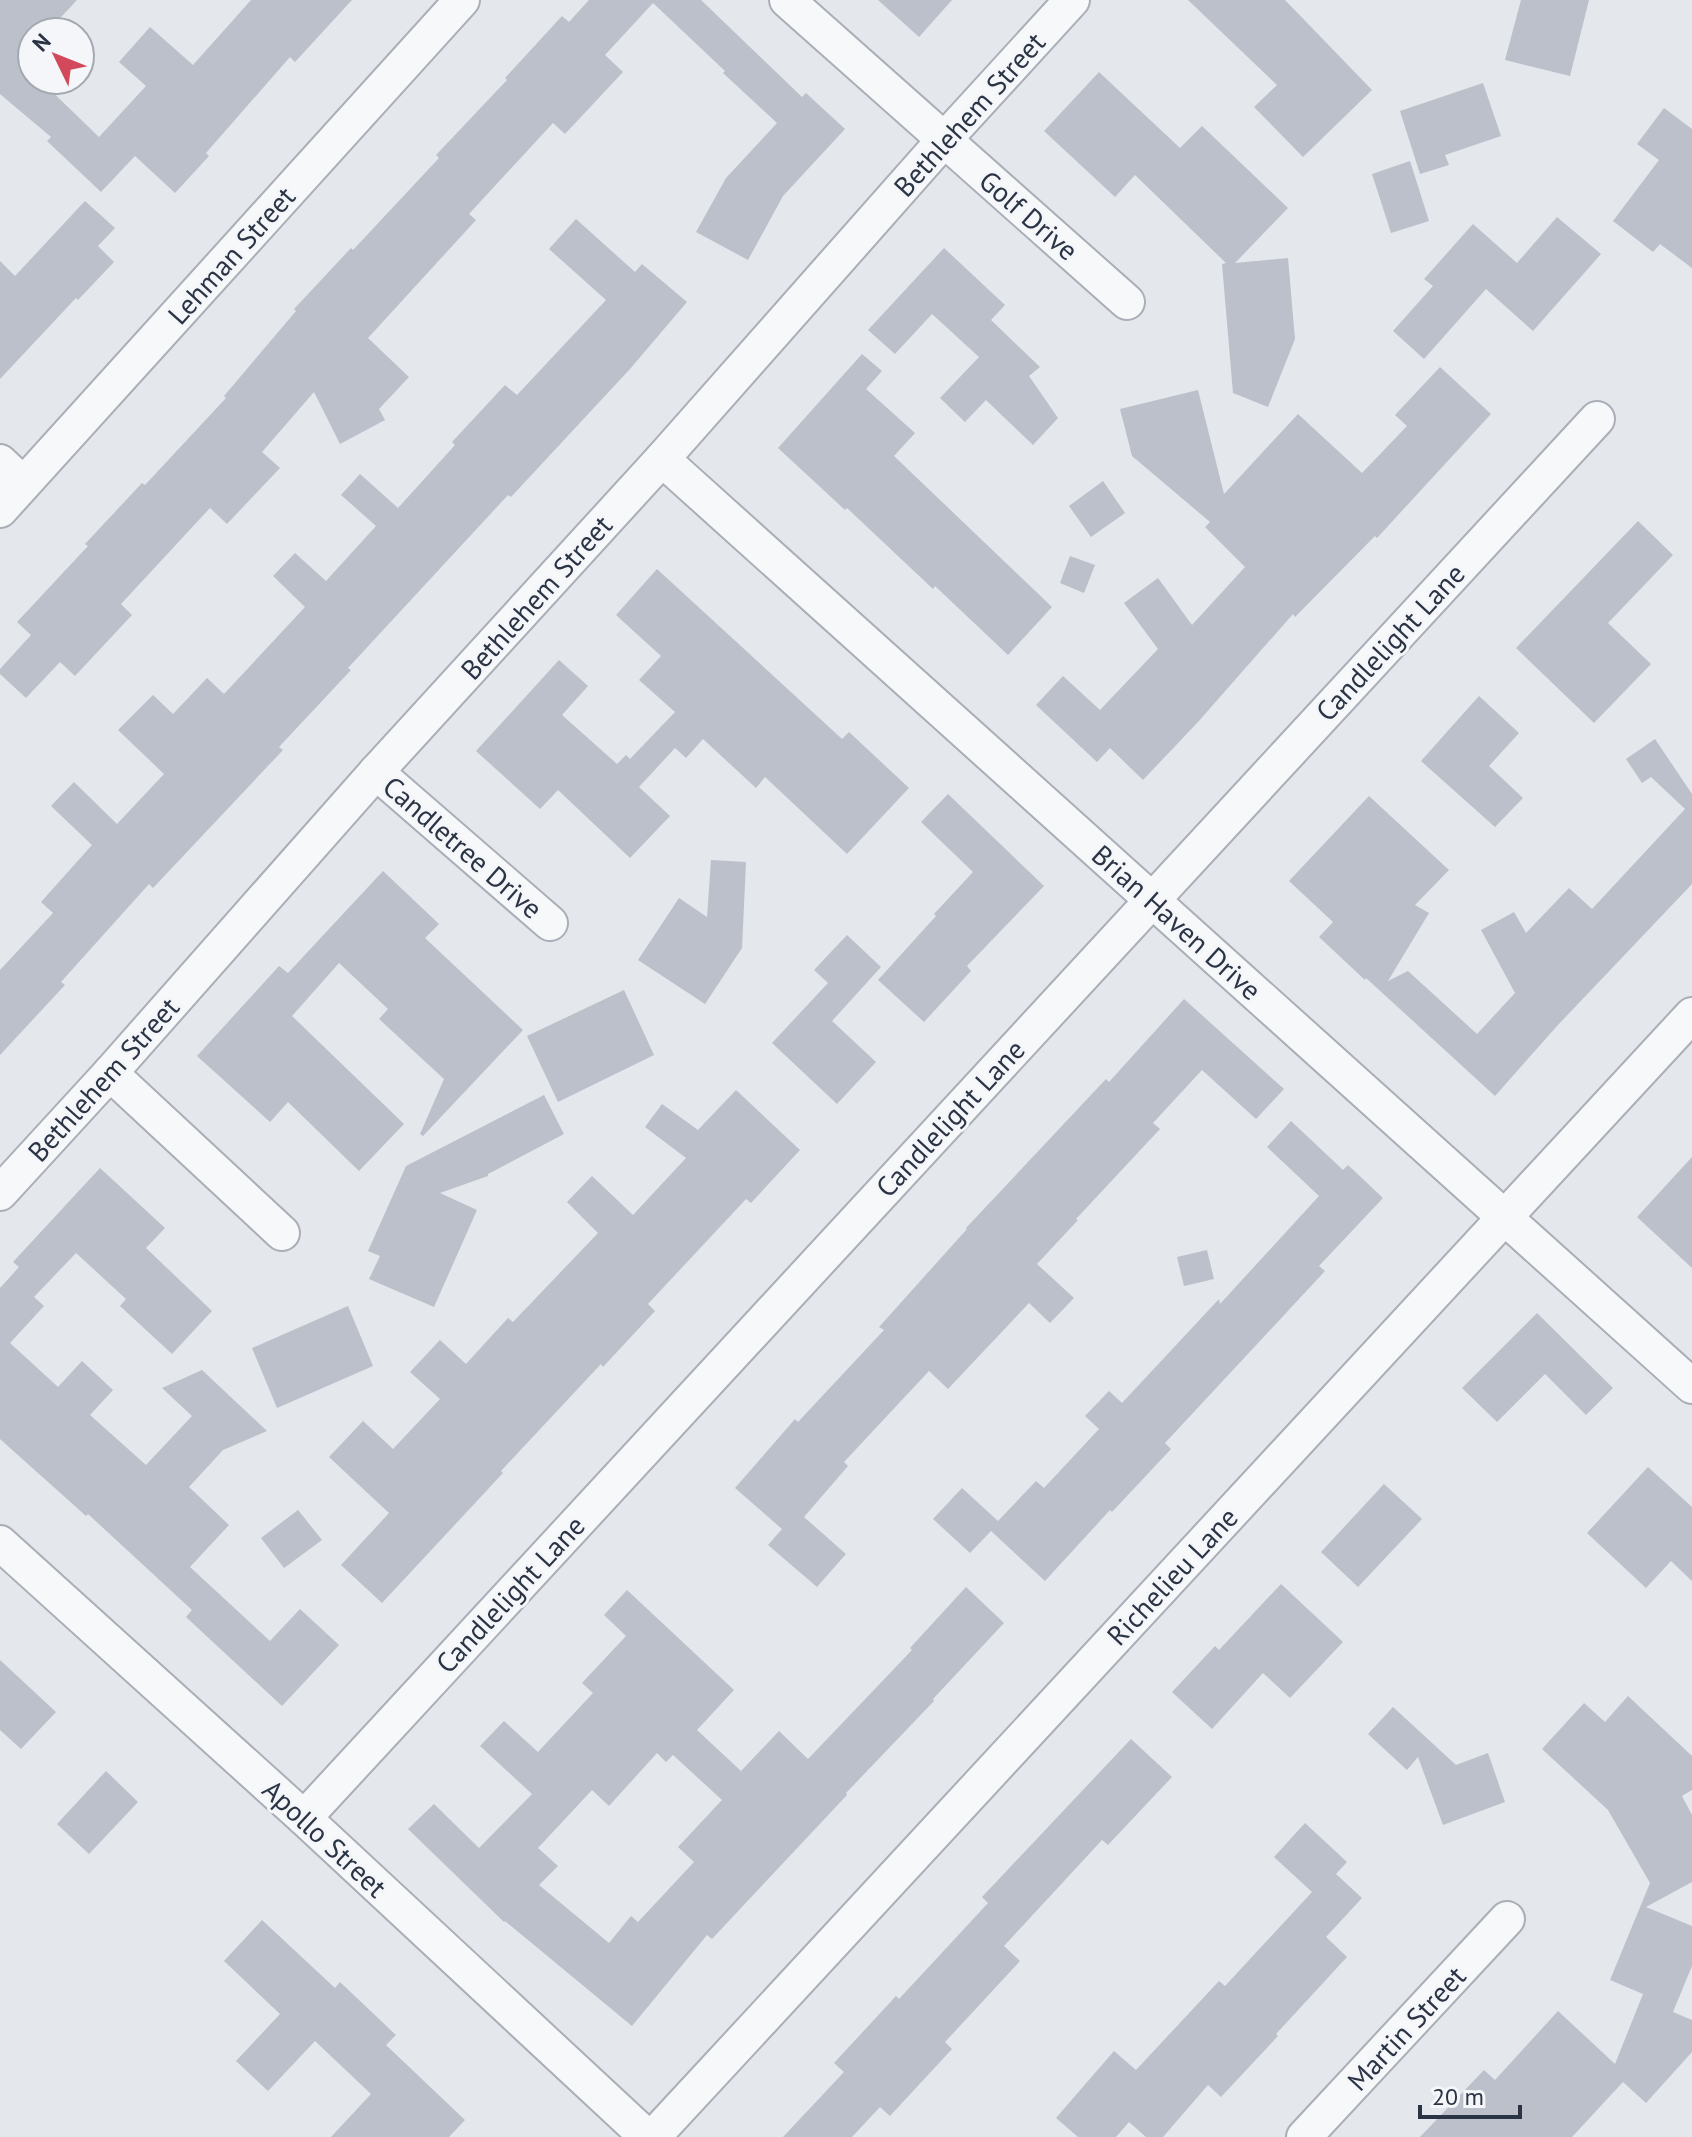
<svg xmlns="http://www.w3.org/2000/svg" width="1692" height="2137" font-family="'PT Sans',sans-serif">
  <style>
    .building { fill: #bbc0ca; fill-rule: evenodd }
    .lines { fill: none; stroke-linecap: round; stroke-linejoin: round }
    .street-casing { stroke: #a9aeb7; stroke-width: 38 }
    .street { stroke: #f7f8fa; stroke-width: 34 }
    .labels { text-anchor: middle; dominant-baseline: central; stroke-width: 6; stroke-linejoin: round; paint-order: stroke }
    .street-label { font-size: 28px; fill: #2b3445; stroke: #f4f6f9 }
  </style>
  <rect width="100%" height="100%" fill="#e4e7ec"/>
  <g class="building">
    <path d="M0,0h77l-30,32h-15v48h8l59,57 47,-51 -27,-24 31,-35 43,38 58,-65h101l-57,62 -5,-5 -84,96 3,3 -34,37 -40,-37 -34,36 -54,-51 4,-4 -51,-43z"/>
    <path d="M589,0h112l101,97 4,-4 39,36 -62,67 -35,64 -52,-28 30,-54 51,-55 -54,-50 2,-2 -72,-68 -48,52 18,17 -58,62 -12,-11 -84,91 7,6 -108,118 41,39 -30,32 6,11 -45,24 -26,-52 -52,60 18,16 -53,56 -17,-16 -89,96 11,11 -57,61 -15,-14 -34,36 -26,-24v-5l31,-34 -14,-13 71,-76 -3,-2 57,-61 3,2 81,-87 -2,-2 72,-85 -2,-2 57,-61 2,2 86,-92 -3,-3 71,-75 -2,-2 57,-62 7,6z"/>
    <path d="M878,0h74l-33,37z"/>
    <path d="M1188,0h97l87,90 -69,67 -49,-50 23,-22z"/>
    <path d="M1521,0h68l-19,76 -65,-16z"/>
    <path d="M1099,72l81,76 22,-22 86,82 -53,55 53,-5 7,81 -27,68 -35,-14 -11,-129 4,-1 -91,-88 -20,22 -71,-66z"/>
    <path d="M1483,83l18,53 -56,19 4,10 -29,9 -20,-63z"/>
    <path d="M1664,108l28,21v139l-32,-24 -7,8 -40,-31 46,-61 -22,-16z"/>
    <path d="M1410,161l19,60 -38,12 -19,-59z"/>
    <path d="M85,201l30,27 -17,18 16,16 -36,38 -2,-2 -76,81v-118l15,15z"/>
    <path d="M1557,217l44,37 -68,77 -47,-42 -62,70 -31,-28 40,-45 -9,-7 49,-55 44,39z"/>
    <path d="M576,219l59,53 7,-8 45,38 -57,67 -119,128 -3,-2 -160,173 3,2 -72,77 4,3 -130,138 -4,-4 -88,98 4,3 -65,70v-85l53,-57 -12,-11 51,-57 -41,-39 23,-24 43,42 47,-50 -46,-44 35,-35 20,19 34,-36 17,16 81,-87 -32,-31 22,-23 31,28 50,-55 -35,-31 19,-21 38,34 57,-63 -3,-3 53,-57 12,10 89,-95 -57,-51z"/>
    <path d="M944,248l61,57 -14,15 49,47 -11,9 29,42 -25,27 -47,-45 -21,22 -25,-24 39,-41 -47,-43 -37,40 -27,-24z"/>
    <path d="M862,354l20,17 -16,18 49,44 -21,23 158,151 -44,48 -73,-69 -2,3 -86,-81 -2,2 -67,-62z"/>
    <path d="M1440,367l51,47 -114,124 -2,-2 -80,81 -2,-3 -95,108 -55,58 -33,-32 -13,14 -61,-57 27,-29 37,34 58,-61 -34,-46 34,-25 34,47 53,-58 -40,-40 5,-5 -78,-66 -12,-47 78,-19 26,104 74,-80 64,59 45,-47 -12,-11z"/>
    <path d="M1103,481l22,32 -34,24 -22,-31z"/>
    <path d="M1638,521l35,34 -65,68 43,41 -57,59 -78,-75z"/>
    <path d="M1070,556l25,9 -11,28 -24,-10z"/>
    <path d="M657,569l185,170 7,-7 60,56 -62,66 -82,-77 -9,11 -53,-49 -17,19 -11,-10 -36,39 31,29 -40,42 -72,-68 -18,19 -64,-58 83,-91 29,26 -26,29 55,49 9,-9 4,4 45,-47 -36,-32 22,-24 -45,-41z"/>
    <path d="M1479,696l40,37 -30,33 34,32 -28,29 -74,-66z"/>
    <path d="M1655,739l37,55v90l-135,142 -62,70 -129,-118 -1,2 -46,-43 14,-15 -44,-41 80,-85 80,74 -34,35 14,8 -41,68 20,-10 69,63 38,-41 -34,-63 33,-18 12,21 43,-45 23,21 93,-100 -34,-32 -9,6 -16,-24z"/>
    <path d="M948,794l96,92 -77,80 4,5 -47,51 -46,-42 58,-64 -2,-2 39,-42 -52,-50z"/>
    <path d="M711,860l35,2 -4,86 -37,56 -67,-44 41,-62 28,19z"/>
    <path d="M383,871l56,53 -14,14 98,92 -100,106 -3,-2 24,-55 -65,-60 9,-10 -49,-46 -47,53 112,108 -45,47 -71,-69 -18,20 -73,-66 82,-90 9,7z"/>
    <path d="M847,935l34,32 -49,54 44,41 -39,42 -65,-61 56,-60 -14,-13z"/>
    <path d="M624,990l30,65 -96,47 -31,-66z"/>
    <path d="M1184,999l100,90 -28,30 -54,-49 -49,53 7,6 -84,90 2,1 -41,44 37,34 -24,25 -21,-20 -81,86 -19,-18 -85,91 4,4 -44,51 42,37 -29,33 -49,-42 14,-16 -47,-41 60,-69 3,3 86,-92 -5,-3 88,-98 -1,-1 140,-149 3,3z"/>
    <path d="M736,1090l64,60 -49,53 -5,-4 -98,105 7,7 -52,56 -2,-3 -100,107 2,2 -121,130 -41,-38 48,-52 -60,-56 34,-36 30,28 47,-50 -30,-27 30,-32 26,24 42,-46 5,4 85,-89 -31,-31 25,-26 41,39 53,-57 -41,-31 17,-23 36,26z"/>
    <path d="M544,1095l20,39 -76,40v2l-48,17 37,17 -43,97 -65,-28 11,-23 -12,-5 38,-85z"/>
    <path d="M1291,1121l52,49 5,-5 35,33 -64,68 6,5 -160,172 6,6 -59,63 -2,-2 -65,71 -54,-50 -21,22 -37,-34 29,-31 36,33 38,-40 8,7 55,-59 -14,-13 24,-25 13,12 97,-104 1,5 99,-108 -52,-49z"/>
    <path d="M1692,1157v111l-55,-51z"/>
    <path d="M100,1168l65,60 -19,20 66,63 -40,43 -52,-48 6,-7 -50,-46 -42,44 10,9 -34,37 48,44 24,-26 31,29 -23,25 56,50 46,-49 -30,-28 40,-18 65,61 -44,19 -34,37 40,38 -39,42 80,74 30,-32 39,36 -57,61 -96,-89 6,-7 -104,-96 -2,2 -86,-77v-151l19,-21 -6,-5z"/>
    <path d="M1207,1250l7,29 -30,7 -7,-29z"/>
    <path d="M348,1306l25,60 -96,42 -25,-60z"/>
    <path d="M1537,1313l76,75 -27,27 -41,-41 -48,48 -35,-34z"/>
    <path d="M1648,1467l44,40v74l-21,-20 -25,27 -59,-55z"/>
    <path d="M1384,1484l38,35 -64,68 -37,-35z"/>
    <path d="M298,1510l24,30 -38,28 -23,-30z"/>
    <path d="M1281,1584l62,58 -53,56 -27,-25 -51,56 -40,-37 43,-46 4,4z"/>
    <path d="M966,1587l38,36 -71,76 1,2 -88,92 1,2 -61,65 -74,79 -5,-4 -75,91 -127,-105 -1,1 -96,-93 26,-25 45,44 53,-54 -52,-48 24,-25 34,31 55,-59 -11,-10 44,-47 -22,-21 23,-25 107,100 -37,40 44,41 38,-40 29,28 104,-109 -2,-2zM657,1753l9,9 7,-7 49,45 -44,47 16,15 -56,60 -7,-6 -22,27 -70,-58 19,-19 -20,-18 54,-58 17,16z"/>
    <path d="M0,1660l56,52 -35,37 -21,-19z"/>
    <path d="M1628,1696l64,60v34l-10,6 10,19v67l-46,25 46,19v40l-19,46 19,8v32l-46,51 -23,-21 -51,55h-152l64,-67 11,10 63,-69 57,53 28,-70 -33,-14 40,-97 -42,-73 -66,-61 42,-46 21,19z"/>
    <path d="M1393,1707l63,58 32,-12 17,49 -62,23 -25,-68 -11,13 -39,-36z"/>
    <path d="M1131,1739l41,38 -64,68 -6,-5 -98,106 16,15 -75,81 7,7 -62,67 -10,-9 -28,30h-69l61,-65 -10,-9 62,-67 3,3 89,-96 -6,-6z"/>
    <path d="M106,1771l32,31 -49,52 -32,-30z"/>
    <path d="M1305,1823l42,39 -11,12 26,24 -36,39 21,20 -71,77 2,2 -57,61 -13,-12 -45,52h-17l-17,-15 -13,15h-38l-22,-19 58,-67 22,19 83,-89 6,5 87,-94 -38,-35z"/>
    <path d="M262,1920l73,68 5,-6 56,53 -10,10 79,75 -16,17h-118l40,-43 -56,-53 -47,50 -32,-30 44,-47 -56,-53z"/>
  </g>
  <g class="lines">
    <defs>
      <g id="street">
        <path d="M787,0l340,302"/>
        <path d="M662,459l1030,927"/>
        <path d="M0,462l23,22"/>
        <path d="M0,510l462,-510"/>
        <path d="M376,772l174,151"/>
        <path d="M110,1073l172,160"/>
        <path d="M0,1193l110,-120 266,-301 286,-313 282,-319 128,-140"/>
        <path d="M0,1543l304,275 343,319"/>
        <path d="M304,1818l1293,-1399"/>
        <path d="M653,2137l1039,-1122"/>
        <path d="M1304,2137l203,-218"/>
      </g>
    </defs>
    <use href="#street" class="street-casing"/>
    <use href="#street" class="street"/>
  </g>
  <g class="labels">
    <g class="street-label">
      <text transform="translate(969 114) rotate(-48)">Bethlehem Street</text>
      <text transform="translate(1029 215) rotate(41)">Golf Drive</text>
      <text transform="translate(231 255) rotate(-48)">Lehman Street</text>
      <text transform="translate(536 597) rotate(-48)">Bethlehem Street</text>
      <text transform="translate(1390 642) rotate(-47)">Candlelight Lane</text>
      <text transform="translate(463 847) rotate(41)">Candletree Drive</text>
      <text transform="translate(1177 922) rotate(42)">Brian Haven Drive</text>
      <text transform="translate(103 1079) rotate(-48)">Bethlehem Street</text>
      <text transform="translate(950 1118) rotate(-47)">Candlelight Lane</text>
      <text transform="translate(1172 1576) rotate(-47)">Richelieu Lane</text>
      <text transform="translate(510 1594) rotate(-47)">Candlelight Lane</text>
      <text transform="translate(325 1838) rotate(43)">Apollo Street</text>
      <text transform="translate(1406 2028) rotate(-47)">Martin Street</text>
    </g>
  </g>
  <g transform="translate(56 56) rotate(313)"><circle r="38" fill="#f4f6f9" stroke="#a4a8b1" stroke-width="2"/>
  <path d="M0-6L14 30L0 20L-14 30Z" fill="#d1495b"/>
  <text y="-12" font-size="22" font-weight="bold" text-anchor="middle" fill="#2b3445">N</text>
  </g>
  <path d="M1420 2105v12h100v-12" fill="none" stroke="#2b3445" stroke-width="4"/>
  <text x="1432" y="2105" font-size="24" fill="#2b3445" stroke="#f4f6f9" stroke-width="6" paint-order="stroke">20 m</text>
</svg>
